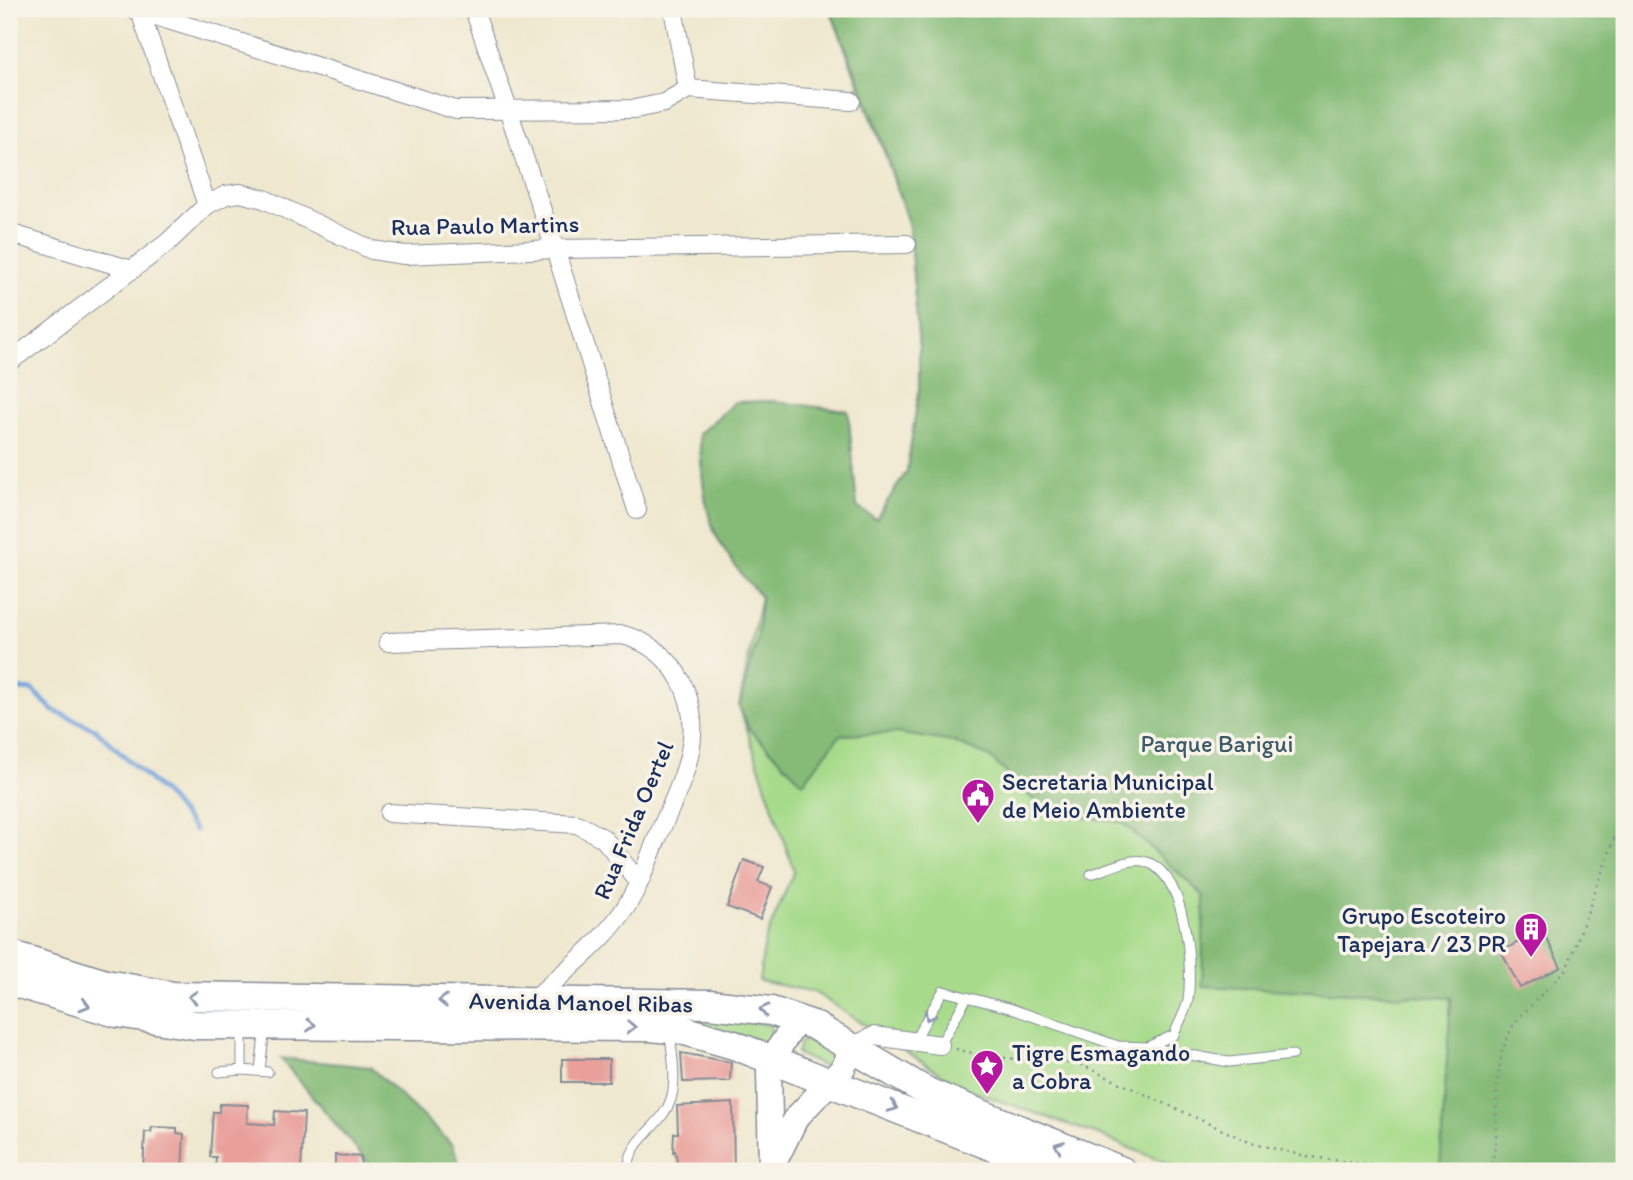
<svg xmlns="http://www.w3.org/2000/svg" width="1633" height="1180" font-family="Itim,sans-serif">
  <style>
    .green { fill: #a7db8b; stroke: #618574; stroke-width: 2 }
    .forest { fill: #85bb77; stroke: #50756a; stroke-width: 2 }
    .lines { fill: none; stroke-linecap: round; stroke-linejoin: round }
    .stream { stroke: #6fa2db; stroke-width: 5 }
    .building { fill: #e9a09b }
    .lane-casing { stroke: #858c96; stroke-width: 11 }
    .street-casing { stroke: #858c96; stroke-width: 20 }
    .secondary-casing { stroke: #858c96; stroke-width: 27 }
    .primary-casing { stroke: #858c96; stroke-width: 31 }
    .path { stroke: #858c96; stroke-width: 2.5; stroke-dasharray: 2 5; stroke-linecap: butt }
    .lane { stroke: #fff; stroke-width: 9 }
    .street { stroke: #fff; stroke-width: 18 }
    .secondary { stroke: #fff; stroke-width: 24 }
    .primary { stroke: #fff; stroke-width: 28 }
    .oneway { stroke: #8d97ae }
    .labels { text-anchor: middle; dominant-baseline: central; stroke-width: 7; stroke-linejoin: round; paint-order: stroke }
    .street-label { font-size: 24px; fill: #1b2f5e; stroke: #f7f3e8 }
    .park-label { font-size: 24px; fill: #3e5a69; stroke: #f7f3e8 }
    .poi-label { font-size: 24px; fill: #1b2f5e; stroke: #f7f3e8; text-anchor: start }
  </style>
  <rect width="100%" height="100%" fill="#f7f3e8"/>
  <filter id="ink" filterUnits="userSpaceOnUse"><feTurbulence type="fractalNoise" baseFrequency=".0143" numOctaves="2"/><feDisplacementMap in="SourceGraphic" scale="14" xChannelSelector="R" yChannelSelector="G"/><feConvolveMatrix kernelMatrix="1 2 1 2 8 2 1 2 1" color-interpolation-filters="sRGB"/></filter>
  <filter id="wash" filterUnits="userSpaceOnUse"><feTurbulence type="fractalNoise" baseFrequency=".00686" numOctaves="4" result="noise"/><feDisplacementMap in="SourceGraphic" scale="28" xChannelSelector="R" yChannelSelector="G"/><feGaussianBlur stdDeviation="1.57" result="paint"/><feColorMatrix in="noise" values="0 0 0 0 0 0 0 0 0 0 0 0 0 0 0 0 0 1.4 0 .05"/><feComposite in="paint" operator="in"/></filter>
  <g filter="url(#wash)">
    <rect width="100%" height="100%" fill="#efe8cf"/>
    <g class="green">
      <path d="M830,9h794v1162h-438l-88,-36 -135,-47 -149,-96 -55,-11 6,-41 29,-69 -55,-165 22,-110 -47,-63 -15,-99 36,-32 113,9 9,96 19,12 31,-48 12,-81v-43l-10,-121 -23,-69z"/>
      <path d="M683,1011l87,14 2,10 -7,11 -83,-23z"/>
      <path d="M809,1039l19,4 12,11 -11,15 -32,-15 3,-12z"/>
    </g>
    <g class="forest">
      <path d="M830,9h794v1162h-169l-15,-5 11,-168 -249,-12 2,-90 -82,-74 -75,-9 -57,-56 -37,-15 -57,-9 -56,2 -37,48 -54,-54 -10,-23 19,-69 3,-40c-56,-62 -56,-82 -62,-163l36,-32 37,-1 76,10 9,96 19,12 31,-48 12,-81v-43l-10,-121 -35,-108z"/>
      <path d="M280,1058l90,9 83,78 8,26h-86z"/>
    </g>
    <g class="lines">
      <path class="stream" d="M9,688l23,2 22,21 41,18 70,65 30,36"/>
    </g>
    <g id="blocks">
      <g class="building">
        <path d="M744,860l20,7 -6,15 14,5 -12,32 -33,-12z"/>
        <path d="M1542,930l19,37 -41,21 -19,-37z"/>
        <path d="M681,1053l50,9 -1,19 -47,1z"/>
        <rect x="562" y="1059" width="47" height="23"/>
        <path d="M733,1103l1,68h-55l-4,-20 -2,1 1,-19h4l-1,-27z"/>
        <path d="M220,1104l28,1 -1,18 27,2 1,-14 29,2 -3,58 -57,-4v4l-29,-1 1,-13h-6l3,-45h6z"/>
        <path d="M152,1127l25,1v5l7,1 -2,36 -39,1 2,-39h6z"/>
        <path d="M335,1155l26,2 -1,14h-25z"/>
      </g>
    </g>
  </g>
  <g filter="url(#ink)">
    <use href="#blocks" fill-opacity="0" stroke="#858c96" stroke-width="2"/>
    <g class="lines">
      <defs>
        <g id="lane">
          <path d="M914,1041l29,-50 66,17 109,38 29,1 27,-12c4,-11 12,-24 14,-35 5,-35 -2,-130 -45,-139 -14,-3 -38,9 -52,13"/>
          <path d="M940,1045l26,-46"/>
          <path d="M1147,1047l82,15 64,-7"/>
          <path d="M242,1070l26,2"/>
          <path d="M260,1070l5,-43"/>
          <path d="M219,1072l23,-2v-42"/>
          <path d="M629,1171c-3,-31 33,-43 42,-72 6,-20 1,-44 -1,-65"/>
        </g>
        <g id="street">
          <path d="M133,9l323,101 179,-1 29,-6 24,-14 163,12"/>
          <path d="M139,9l68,196"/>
          <path d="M474,9l81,240 82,261"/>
          <path d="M673,9l15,80"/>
          <path d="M9,233l123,37"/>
          <path d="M9,362l158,-119 40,-38 19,-10 14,-2 24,6 108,51 32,5 151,-6 352,-5"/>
          <path d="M388,642l235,-7c54,14 79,69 66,121 -6,27 -20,54 -31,80 -11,27 -21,57 -39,81 -24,32 -59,58 -88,85"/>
          <path d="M389,813l188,11 26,14 36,44"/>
          <path d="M854,1046l20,-10 66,9"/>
        </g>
        <g id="secondary">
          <path d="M776,1159l20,-41 47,-50 11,-22"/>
          <path d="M771,1171l-2,-101 2,-10 27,-41"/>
        </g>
        <g id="primary">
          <path d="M9,954l97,30 67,12 537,8 61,7 42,14 114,67 195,79"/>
          <path d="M9,981l108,32 78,12 455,2 32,3 52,15 321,126"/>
        </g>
      </defs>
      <use href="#lane" class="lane-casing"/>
      <use href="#street" class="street-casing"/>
      <use href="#secondary" class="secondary-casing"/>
      <use href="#primary" class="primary-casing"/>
      <g class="path">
        <path d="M956,1049l28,7 95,8 172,79 54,13 109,15"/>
        <path d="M1491,1171l5,-32 1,-55 5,-33 12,-28 53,-55 57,-156"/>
      </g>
      <use href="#lane" class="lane"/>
      <use href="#street" class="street"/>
      <use href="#secondary" class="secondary"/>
      <use href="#primary" class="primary"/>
    </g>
    <defs><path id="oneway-chevron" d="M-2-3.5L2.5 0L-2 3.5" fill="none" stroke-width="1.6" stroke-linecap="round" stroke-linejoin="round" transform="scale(1.75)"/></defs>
    <g class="oneway">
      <use href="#oneway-chevron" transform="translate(193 997) rotate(-176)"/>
      <use href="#oneway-chevron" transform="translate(443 1001) rotate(-179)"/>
      <use href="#oneway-chevron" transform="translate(85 1005) rotate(16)"/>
      <use href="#oneway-chevron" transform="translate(764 1010) rotate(-168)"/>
      <use href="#oneway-chevron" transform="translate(929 1016) rotate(120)"/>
      <use href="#oneway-chevron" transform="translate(311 1025)"/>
      <use href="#oneway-chevron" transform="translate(631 1027) rotate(2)"/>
      <use href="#oneway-chevron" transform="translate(893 1107) rotate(22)"/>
      <use href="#oneway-chevron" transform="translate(1059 1146) rotate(-158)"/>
    </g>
  </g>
  <defs>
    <symbol id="civic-pin" viewBox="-11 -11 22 30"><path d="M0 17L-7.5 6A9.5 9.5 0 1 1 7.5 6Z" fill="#b5179e" stroke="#f7f3e8"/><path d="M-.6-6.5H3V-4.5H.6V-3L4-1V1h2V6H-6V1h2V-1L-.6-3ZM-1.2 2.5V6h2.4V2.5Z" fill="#fff"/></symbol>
    <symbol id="building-pin" viewBox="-11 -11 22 30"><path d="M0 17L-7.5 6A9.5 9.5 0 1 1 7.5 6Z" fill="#b5179e" stroke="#f7f3e8"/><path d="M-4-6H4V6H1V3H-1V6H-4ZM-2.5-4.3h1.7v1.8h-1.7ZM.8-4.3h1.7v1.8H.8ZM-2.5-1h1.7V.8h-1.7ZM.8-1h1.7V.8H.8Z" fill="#fff"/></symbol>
    <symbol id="sight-pin" viewBox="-11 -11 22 30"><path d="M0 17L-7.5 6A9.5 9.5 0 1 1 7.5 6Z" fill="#b5179e" stroke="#f7f3e8"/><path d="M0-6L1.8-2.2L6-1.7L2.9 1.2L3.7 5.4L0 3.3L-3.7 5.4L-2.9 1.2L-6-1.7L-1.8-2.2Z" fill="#fff"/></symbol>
  </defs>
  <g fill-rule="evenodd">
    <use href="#civic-pin" x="959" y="776" width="38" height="52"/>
    <use href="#building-pin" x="1512" y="910" width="38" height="52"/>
    <use href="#sight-pin" x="968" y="1047" width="38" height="52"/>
  </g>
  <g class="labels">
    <g class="street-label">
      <text transform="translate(485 225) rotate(-1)">Rua Paulo Martins</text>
      <text transform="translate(633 820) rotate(-67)">Rua Frida Oertel</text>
      <text transform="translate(581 1002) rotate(1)">Avenida Manoel Ribas</text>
    </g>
    <g class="park-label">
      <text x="1217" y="743">Parque Barigui</text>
    </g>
    <g class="poi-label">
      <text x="1002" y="781">Secretaria Municipal<tspan x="1002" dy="28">de Meio Ambiente</tspan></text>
      <text x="1506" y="915" text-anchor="end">Grupo Escoteiro<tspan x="1506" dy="28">Tapejara / 23 PR</tspan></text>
      <text x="1012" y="1052">Tigre Esmagando<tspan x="1012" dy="28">a Cobra</tspan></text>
    </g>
  </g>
  <rect width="1633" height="1180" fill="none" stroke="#f7f3e8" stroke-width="35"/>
</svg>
